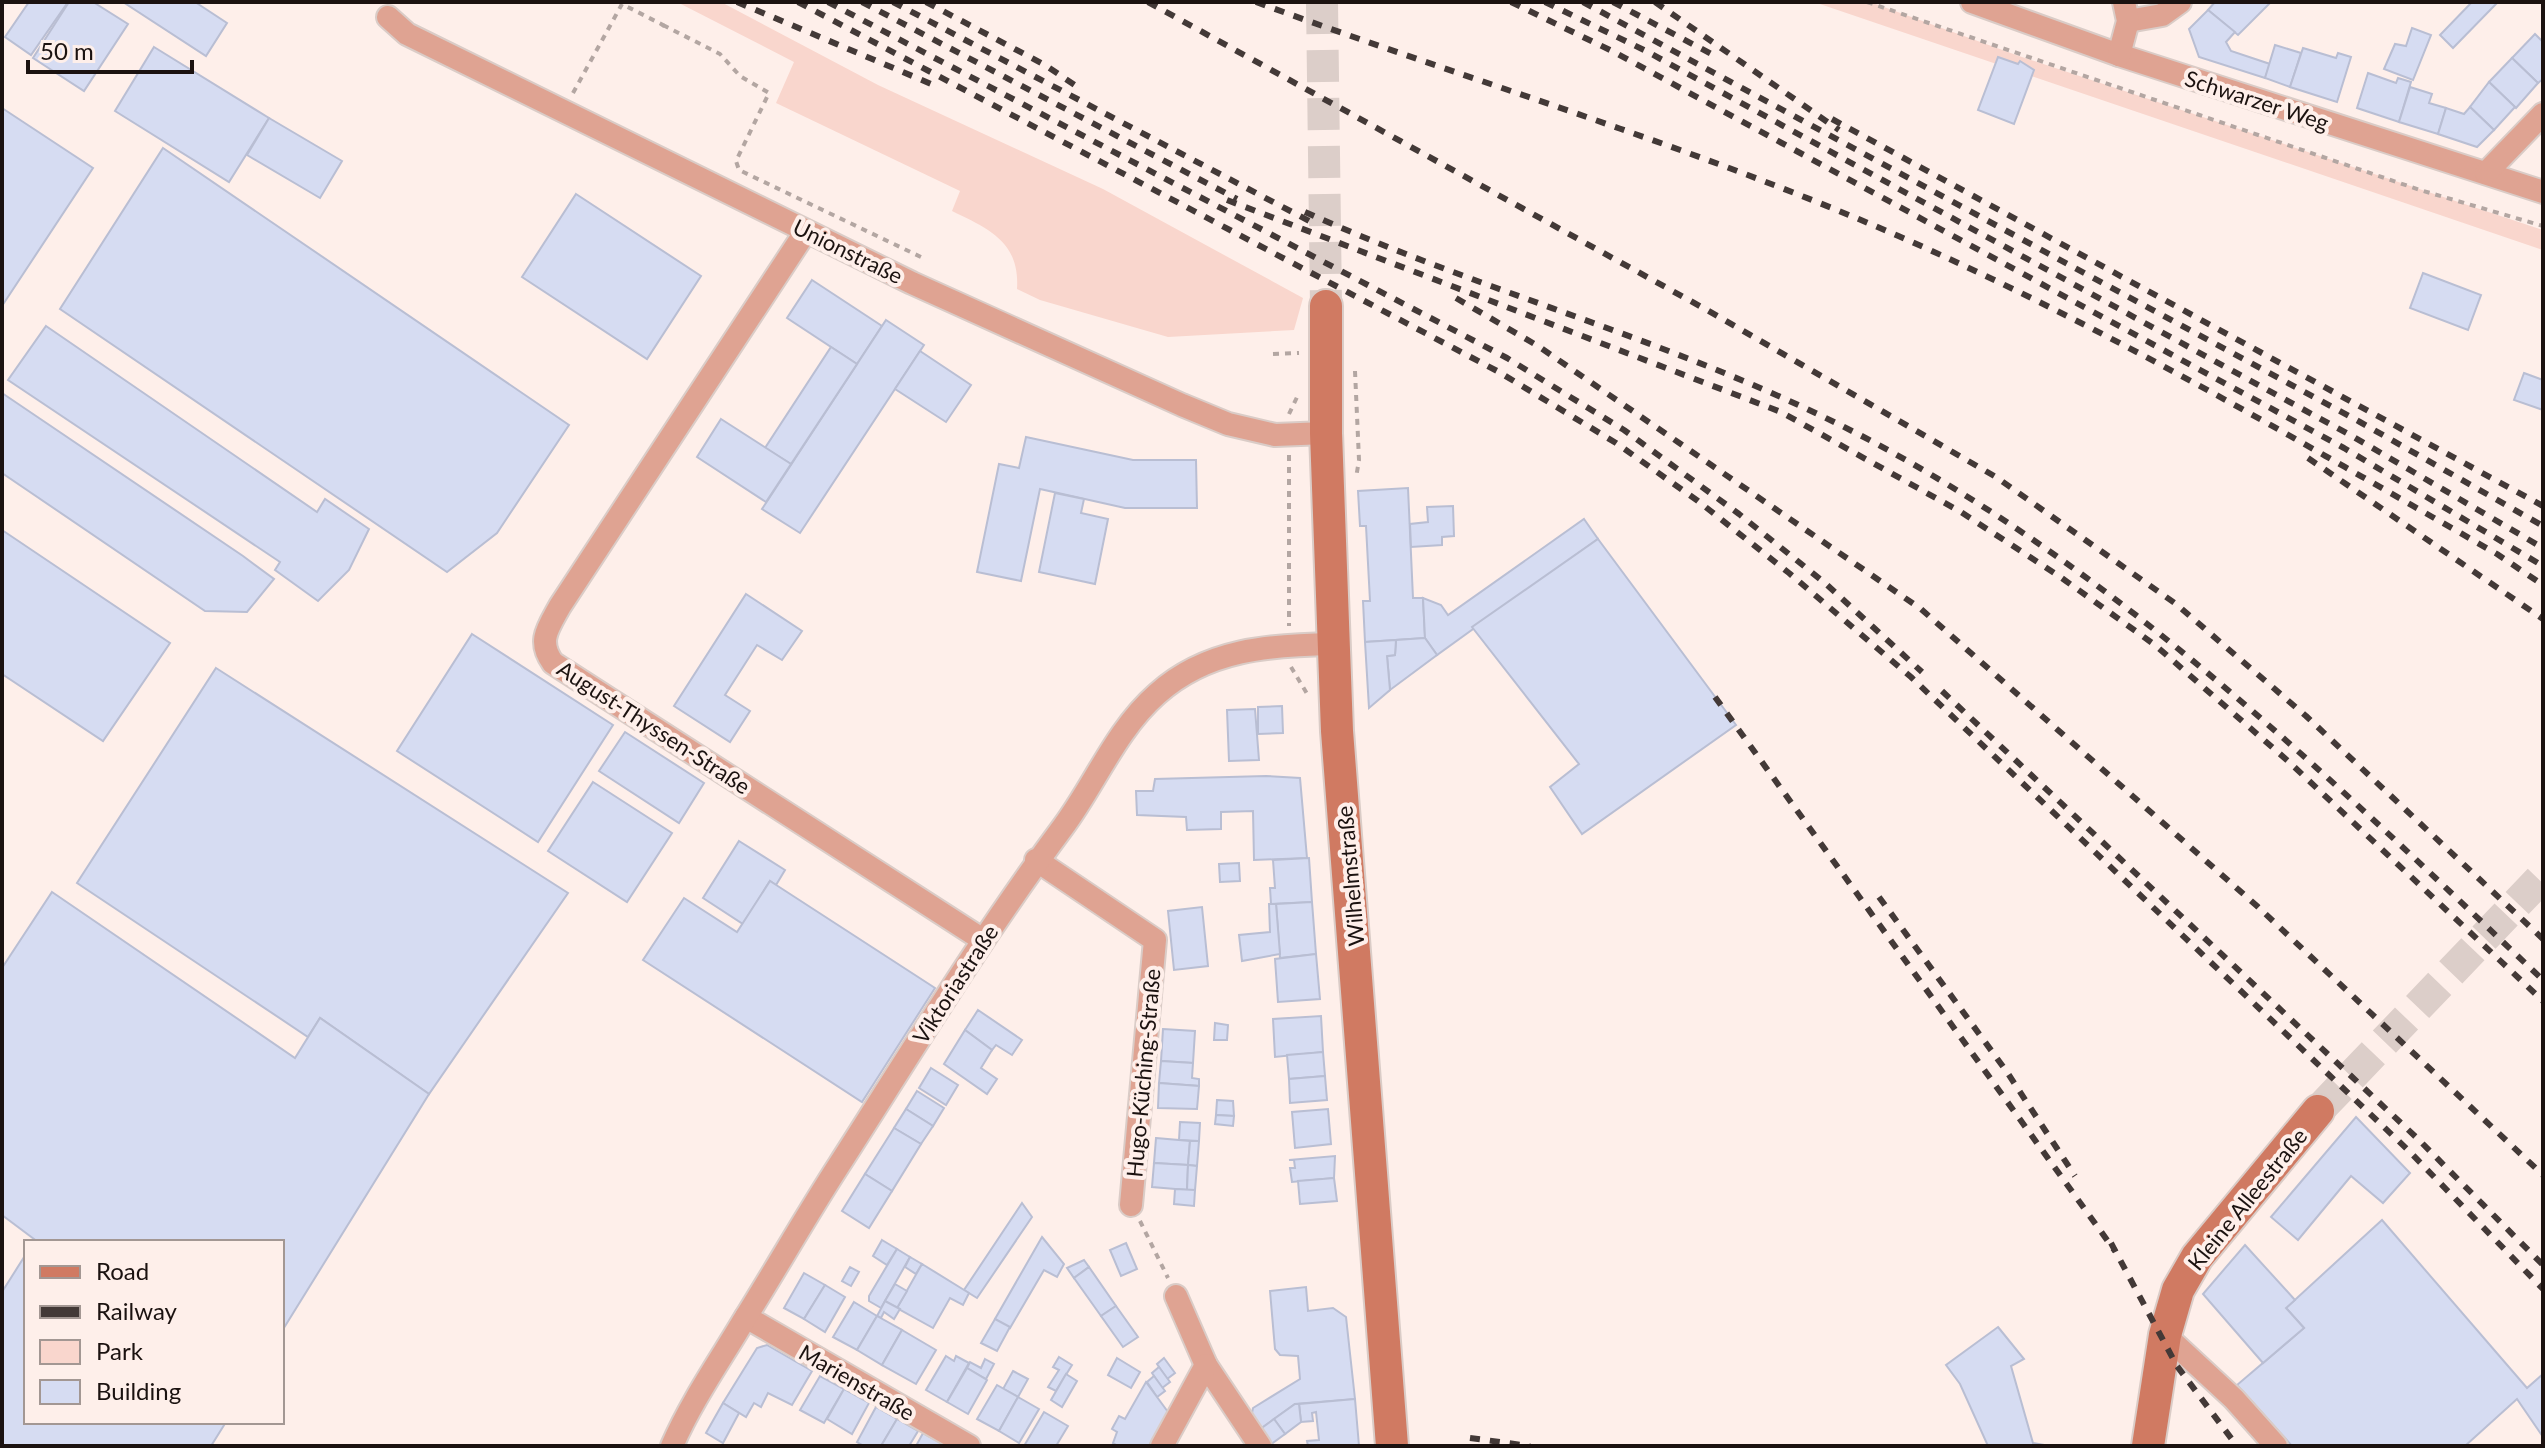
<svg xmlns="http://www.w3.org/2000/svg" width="2545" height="1448" font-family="Lato,sans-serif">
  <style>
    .green { fill: #f9d6cd }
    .building { fill: #d6dcf2; stroke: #b9bed3; stroke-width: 2 }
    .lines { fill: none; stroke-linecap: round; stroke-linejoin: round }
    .secondary-tunnel { stroke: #dccec9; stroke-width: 32; stroke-dasharray: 32 16; stroke-linecap: butt }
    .street-casing { stroke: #daccc7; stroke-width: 26 }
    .secondary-casing { stroke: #daccc7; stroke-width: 36 }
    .path { stroke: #b3a6a2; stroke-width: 4; stroke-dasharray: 6 6; stroke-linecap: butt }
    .street { stroke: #dfa392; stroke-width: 22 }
    .secondary { stroke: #d07a62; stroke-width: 32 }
    .rail { stroke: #433937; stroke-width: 6; stroke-dasharray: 10 10; stroke-linecap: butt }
    .labels { text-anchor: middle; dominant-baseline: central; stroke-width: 8; stroke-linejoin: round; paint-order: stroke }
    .street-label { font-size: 22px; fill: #1b1210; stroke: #feefea }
  </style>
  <rect width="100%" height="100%" fill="#feefea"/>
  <g class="green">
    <path d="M677,2h44l157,83 225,104 200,109 -9,32 -126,7 -128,-37 -23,-11c3,-47 -28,-60 -65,-78l8,-20 -184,-88 18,-41z"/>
    <path d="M1814,2h56l149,54 524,174v20z"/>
  </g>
  <g class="building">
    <path d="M29,2h39l-37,53 -26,-18z"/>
    <path d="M69,2h24l35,22 -44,67 -51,-33z"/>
    <path d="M123,2h72l32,21 -21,33z"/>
    <path d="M2215,2h56l-33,33 -30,-25z"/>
    <path d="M2472,2h26l-45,46 -13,-13z"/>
    <path d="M2208,10l27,22 -9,10 5,9 39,13 -5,14 -66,-21 -10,-28z"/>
    <path d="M2412,28l19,7 -18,45 -29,-11 11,-25 11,2z"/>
    <path d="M2535,34l8,8v37l-5,4 -26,-25z"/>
    <path d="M2275,45l26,8 -11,34 -25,-9z"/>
    <path d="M154,47l115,71 -40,64 -114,-71z"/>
    <path d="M2303,48l33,10 2,-5 13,4 -14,45 -47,-15z"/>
    <path d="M1998,57l20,7 2,-3 14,9 -20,54 -36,-14z"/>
    <path d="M2512,58l26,25 -22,25 -27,-26z"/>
    <path d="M2368,73l28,10 2,-5 13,4 -12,40 -42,-14z"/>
    <path d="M2489,82l26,25 -21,23 -24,-23z"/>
    <path d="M2410,87l22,7 -3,9 17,5 -8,26 -39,-12z"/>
    <path d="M2470,107l24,23 -17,17 -39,-13 8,-26 18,6z"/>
    <path d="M2,108l91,60 -91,138z"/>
    <path d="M269,118l73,43 -22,37 -73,-43z"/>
    <path d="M163,148l406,277 -72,108 -50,39 -387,-263z"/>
    <path d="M576,194l125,82 -54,83 -125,-82z"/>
    <path d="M2423,273l58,22 -13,35 -58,-22z"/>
    <path d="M812,280l70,46 -25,38 -70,-46z"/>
    <path d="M886,320l38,25 -124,188 -38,-24z"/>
    <path d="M46,326l271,186 8,-13 44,30 -20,41 -31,31 -43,-31 5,-8 -272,-182z"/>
    <path d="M831,347l26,17 -66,100 -26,-16z"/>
    <path d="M920,351l51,34 -25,37 -51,-33z"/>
    <path d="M2524,373l19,7v30l-29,-10z"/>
    <path d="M2,393l241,163 31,23 -27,33 -42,-1 -203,-138z"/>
    <path d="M721,419l70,45 -25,38 -69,-45z"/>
    <path d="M1026,437l107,23h63l1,48h-72l-85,-19 -19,92 -44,-9 22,-108 20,4z"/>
    <path d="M1408,488l5,110h10l2,40 -60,4 -2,-41h7l-4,-75h-6l-2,-35z"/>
    <path d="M1055,493l29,6 -3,14 27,6 -13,65 -56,-12z"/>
    <path d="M1453,506l1,30 -12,1v8l-31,2 -1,-23 18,-2 -1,-15z"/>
    <path d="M1584,519l14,20 -161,116 -12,-17 -2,-40 18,7 7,10z"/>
    <path d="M2,530l168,113 -67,98 -101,-67z"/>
    <path d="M1598,539l138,186 -154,109 -32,-47 29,-23 -107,-137z"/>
    <path d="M746,594l56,37 -20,29 -25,-15 -32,50 25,16 -20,31 -56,-36z"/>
    <path d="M472,634l141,91 -75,117 -141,-91z"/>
    <path d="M1425,638l12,17 -47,35 -3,-34 8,-1 1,-15z"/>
    <path d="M1396,640l-1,15 -8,1 3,34 -21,18 -4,-66z"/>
    <path d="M216,668l352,225 -139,201 -109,-76 -12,19 -231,-154z"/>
    <path d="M1282,706l1,27 -25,1v-27z"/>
    <path d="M1255,709l4,51 -30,1 -2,-51z"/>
    <path d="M625,732l79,51 -25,40 -80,-52z"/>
    <path d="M1266,776l34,2 7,80 -53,2 -1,-49 -32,1v17l-34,1 -1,-13 -49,-2 -1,-24h17l2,-12z"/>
    <path d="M593,782l79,51 -45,69 -79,-51z"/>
    <path d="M739,841l46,29 -9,15 -6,-4 -27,43 -40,-26z"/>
    <path d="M1309,858l3,44 -41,2 -1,-16h5l-2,-28z"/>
    <path d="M1239,863l1,18 -20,1 -1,-18z"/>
    <path d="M770,881l165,107 -73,114 -219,-142 41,-62 53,34z"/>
    <path d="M52,892l243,166 25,-40 109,76 -147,237v-89h-244l-36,-27v-247z"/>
    <path d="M1312,902l4,52 -36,4 -4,-54z"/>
    <path d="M1269,904h7l4,50 -38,7 -3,-26 31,-3z"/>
    <path d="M1202,907l6,59 -34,4 -6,-59z"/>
    <path d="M1316,954l4,45 -42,3 -3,-43z"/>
    <path d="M978,1010l44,30 -10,15 -16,-10 -4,5 -27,-20z"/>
    <path d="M1321,1016l2,36 -48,5 -2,-38z"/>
    <path d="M1215,1023l13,2 -1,15h-13z"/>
    <path d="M1163,1029l32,2 -2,32 -32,-2z"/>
    <path d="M965,1030l27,20 -11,18 16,11 -10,15 -43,-30z"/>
    <path d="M1323,1052l2,24 -36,3 -2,-24z"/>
    <path d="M1161,1061l32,2 -1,15 7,1v7l-40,-3z"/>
    <path d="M931,1068l27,17 -12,20 -27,-17z"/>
    <path d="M1325,1076l2,24 -37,3 -1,-24z"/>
    <path d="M1159,1083l40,3 -2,23 -39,-1z"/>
    <path d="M917,1091l27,17 -11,18 -27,-17z"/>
    <path d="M1217,1100l16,1 1,15 -18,-1z"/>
    <path d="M906,1109l27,17 -12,18 -27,-16z"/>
    <path d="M1328,1109l3,35 -36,4 -3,-36z"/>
    <path d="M1216,1115l18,1 -1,10 -18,-2z"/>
    <path d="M2356,1117l54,56 -27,30 -32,-27 -53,64 -27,-23z"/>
    <path d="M1180,1122l20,1 -1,18 -20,-1z"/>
    <path d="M894,1128l27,16 -29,47 -27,-17z"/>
    <path d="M1156,1138l34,3 -2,24 -34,-2z"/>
    <path d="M1190,1141h9l-2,25 -9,-1z"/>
    <path d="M1335,1156l-1,22 -42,4 -2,-14h5l-1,-8h-5z"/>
    <path d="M1154,1163l34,2 -1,25 -35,-3z"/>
    <path d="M1188,1165l9,1 -2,24h-8z"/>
    <path d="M865,1174l27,17 -23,37 -27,-17z"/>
    <path d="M1334,1178l3,23 -37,3 -2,-23z"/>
    <path d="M1175,1189l20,1 -1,16 -20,-2z"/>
    <path d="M1022,1203l10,14 -55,81 -13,-8z"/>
    <path d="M2382,1220l145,168 16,-14v63l-26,-38 -52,47h-173l-55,-61 67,-57 -18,-20z"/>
    <path d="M1042,1237l22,27 -7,13 -13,-7 -34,58 -15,-9z"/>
    <path d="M882,1240l15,9 -10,16 -14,-9z"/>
    <path d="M1126,1243l11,26 -16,7 -11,-26z"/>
    <path d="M2245,1245l50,55 -9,8 18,20 -41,35 -60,-69z"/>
    <path d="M897,1249l13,8 -29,51 -12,-7v-5z"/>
    <path d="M26,1254v168h200l-15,24h-209v-154z"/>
    <path d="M910,1257l12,7 -6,10 -11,-7z"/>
    <path d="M1084,1260l5,7 -15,11 -7,-10z"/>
    <path d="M922,1264l47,29 -6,12 -13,-7 -17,30 -36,-20z"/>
    <path d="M850,1267l9,5 -8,14 -9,-5z"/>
    <path d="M1089,1267l27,39 -15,10 -27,-38z"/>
    <path d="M804,1273l21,12 -21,34 -20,-11z"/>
    <path d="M895,1284l12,7 -10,17 -12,-7z"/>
    <path d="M825,1285l20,12 -20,35 -21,-13z"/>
    <path d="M1306,1287l2,24 25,-3 13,9 9,82 -60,5 -36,26 -8,-12 2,-10 47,-29 -2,-23 -18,-1 -5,-6 -5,-58z"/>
    <path d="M885,1301l15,8 -6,10 -10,-7 -3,6 -4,-2z"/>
    <path d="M854,1302l23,14 -20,34 -24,-13z"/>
    <path d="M1116,1306l22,31 -15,10 -22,-31z"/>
    <path d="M877,1316l25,14 -20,35 -25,-15z"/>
    <path d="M995,1319l15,8 -13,24 -16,-8z"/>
    <path d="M1998,1327l26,32 -13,7 22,77 17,3h-62l-28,-62 -14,-19z"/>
    <path d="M902,1330l34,20 -20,34 -34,-19z"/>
    <path d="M767,1345l45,26 -20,34 -24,-12 -7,14 -7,-4 -8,14 -23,-14 34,-55z"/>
    <path d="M946,1356l8,5 2,-5 13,7 -22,39 -21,-12z"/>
    <path d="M1059,1357l13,8 -16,26 -8,-4 11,-17 -6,-3z"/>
    <path d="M1117,1358l23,14 -9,16 -23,-13z"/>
    <path d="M1164,1358l11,15 -8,6 -10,-15z"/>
    <path d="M985,1359l9,5 -8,15 -19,-11 3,-6 11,6z"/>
    <path d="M1159,1367l11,15 -8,6 -10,-15z"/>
    <path d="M967,1368l20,12 -19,34 -21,-12z"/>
    <path d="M1013,1371l15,8 -10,18 -15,-8z"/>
    <path d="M1066,1374l11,7 -15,26 -11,-7z"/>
    <path d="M820,1376l24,13 -20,34 -24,-13z"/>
    <path d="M1154,1376l11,15 -8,6 -10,-15z"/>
    <path d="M1146,1382l22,30 -19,34h-31l-5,-3 4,-11 -5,-3 7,-13 6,3z"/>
    <path d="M997,1385l21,12 -19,34 -22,-12z"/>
    <path d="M844,1389l25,14 -17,31 -25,-15z"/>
    <path d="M1018,1397l21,12 -20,34 -20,-12z"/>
    <path d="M1355,1399l4,47h-51l-1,-5 12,-1 -3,-28 -4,1 1,8 -12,1 -2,-18z"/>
    <path d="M723,1403l16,10 -16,30 -17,-10z"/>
    <path d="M1295,1404h4l2,18 -16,12 -11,-15z"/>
    <path d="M876,1407l21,12 -16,27h-17l-7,-4z"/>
    <path d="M1044,1412l24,14 -12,20h-32z"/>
    <path d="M897,1419l21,12 -9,15h-28z"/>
    <path d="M1274,1419l11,15 -15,11 -11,-15z"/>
    <path d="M923,1433l20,11 -1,2h-26z"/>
  </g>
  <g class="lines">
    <g class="secondary-tunnel">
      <path d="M1322,2l4,304"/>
      <path d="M2318,1111l225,-235"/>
    </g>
    <defs>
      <g id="street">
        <path d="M1972,2l147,53 424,137"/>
        <path d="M388,17l19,17 505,249 270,122 46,19 47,11 51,-2"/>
        <path d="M2128,21l34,-6 18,-13"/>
        <path d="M2119,55l9,-34 -4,-19"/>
        <path d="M2486,173l57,-59"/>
        <path d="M806,231l-246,375c-12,22 -23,35 -7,57l430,277"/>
        <path d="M1036,860l119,80 -24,265"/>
        <path d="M1176,1296l30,69 54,81"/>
        <path d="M746,1317l223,129"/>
        <path d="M2165,1335l69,64 42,47"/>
        <path d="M672,1446c19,-44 47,-84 72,-126 32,-51 62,-104 95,-155 73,-114 143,-229 224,-338 32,-43 53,-97 94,-133 50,-45 113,-49 176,-50"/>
        <path d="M1162,1446l44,-81"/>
      </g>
      <g id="secondary">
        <path d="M1326,306v127l11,298 55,715"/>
        <path d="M2148,1446l17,-111 13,-45 19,-33 121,-146"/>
      </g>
    </defs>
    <use href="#street" class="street-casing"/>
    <use href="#secondary" class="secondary-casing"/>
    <g class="path">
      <path d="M1867,2l553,188 123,36"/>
      <path d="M663,25l57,29 20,22 29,17 -33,68 3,9 182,87"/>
      <path d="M573,93l49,-89 41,21 -4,6"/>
      <path d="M1273,354l26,-1"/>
      <path d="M1355,371l4,89 -3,18"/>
      <path d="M1289,414l10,-21"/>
      <path d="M1289,455v171"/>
      <path d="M1291,667l18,30"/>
      <path d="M1140,1221l28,57"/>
    </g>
    <use href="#street" class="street"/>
    <use href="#secondary" class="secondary"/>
    <g class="rail">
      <path d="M737,2l199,84"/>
      <path d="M798,2l701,370 117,71 82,58 91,72 122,104 497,473 135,139"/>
      <path d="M828,2l679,356 117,72 115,84 86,69 97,89"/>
      <path d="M862,2l375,197"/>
      <path d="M893,2l422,222"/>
      <path d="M926,2l119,63 37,25"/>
      <path d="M1148,2l559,308 289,167 180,127 130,112 237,223"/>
      <path d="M1256,2c228,84 465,152 687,254 190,87 372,194 554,298l46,31"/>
      <path d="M1511,2l103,50 730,396 199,118"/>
      <path d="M1545,2l101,49 706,385 191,112"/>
      <path d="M1583,2l777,420 183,104"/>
      <path d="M1613,2l106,56"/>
      <path d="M1655,2l184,128"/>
      <path d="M1832,119l711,387"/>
      <path d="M1227,200l554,212 180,100 98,64 96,69 133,116 255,240"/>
      <path d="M1305,212c187,84 389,134 570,231 255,137 460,340 668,537"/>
      <path d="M1456,298l82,48 383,263 336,297 286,269"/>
      <path d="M2308,458l235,161"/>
      <path d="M1942,691l476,448 125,126"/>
      <path d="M1715,697l400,554"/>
      <path d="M1879,897l128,175 68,104"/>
      <path d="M2111,1243l66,123 60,80"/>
      <path d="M1470,1438l60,8"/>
    </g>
  </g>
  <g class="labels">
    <g class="street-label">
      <text transform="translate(2257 100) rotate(18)">Schwarzer Weg</text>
      <text transform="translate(848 251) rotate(26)">Unionstraße</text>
      <text transform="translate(654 727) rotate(33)">August-Thyssen-Straße</text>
      <text transform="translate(1350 876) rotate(-95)">Wilhelmstraße</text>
      <text transform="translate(955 984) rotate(-57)">Viktoriastraße</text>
      <text transform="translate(1143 1073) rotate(-85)">Hugo-Küching-Straße</text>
      <text transform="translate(2247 1199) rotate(-51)">Kleine Alleestraße</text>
      <text transform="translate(857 1382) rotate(30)">Marienstraße</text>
    </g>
  </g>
  <rect width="2545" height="1448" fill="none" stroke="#1b1210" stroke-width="8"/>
  <rect x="24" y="1240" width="260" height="184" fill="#feefea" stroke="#a39793" stroke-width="2"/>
  <rect x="40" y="1266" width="40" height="12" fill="#d07a62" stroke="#a39793" stroke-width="2"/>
  <text x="96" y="1280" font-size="24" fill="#1b1210">Road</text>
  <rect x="40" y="1306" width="40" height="12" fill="#433937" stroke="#a39793" stroke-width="2"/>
  <text x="96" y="1320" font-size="24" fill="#1b1210">Railway</text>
  <rect x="40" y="1340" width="40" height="24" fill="#f9d6cd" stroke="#a39793" stroke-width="2"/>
  <text x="96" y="1360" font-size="24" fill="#1b1210">Park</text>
  <rect x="40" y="1380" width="40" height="24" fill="#d6dcf2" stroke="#a39793" stroke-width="2"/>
  <text x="96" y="1400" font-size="24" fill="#1b1210">Building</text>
  <path d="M28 60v12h164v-12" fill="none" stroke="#1b1210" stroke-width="4"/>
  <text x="40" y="60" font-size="24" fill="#1b1210" stroke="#feefea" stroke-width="6" paint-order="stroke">50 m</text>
</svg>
